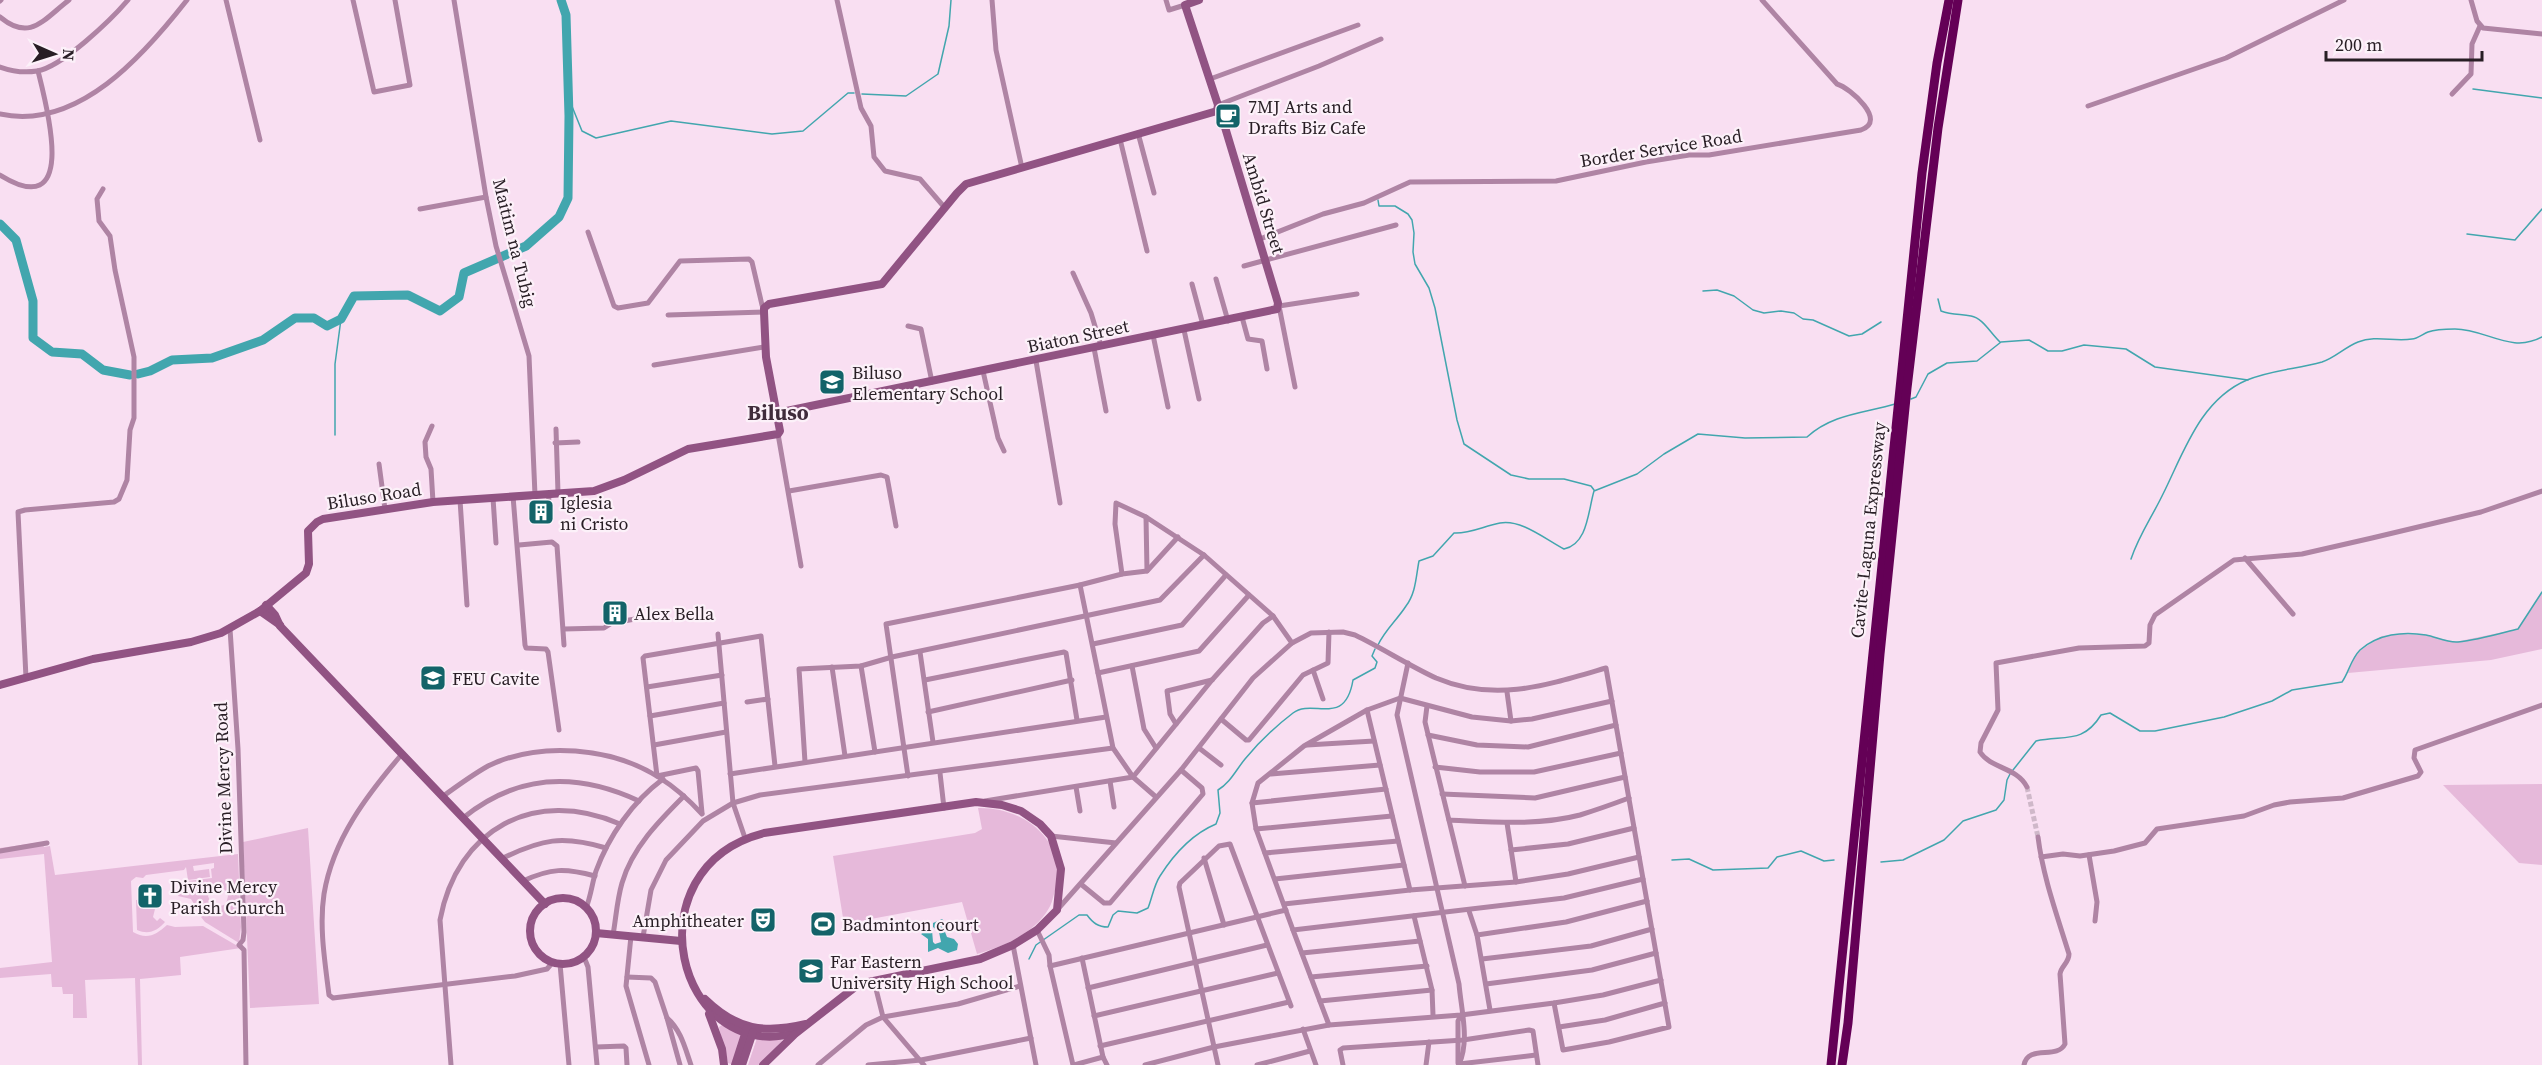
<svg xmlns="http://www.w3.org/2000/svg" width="2542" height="1065" font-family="'Source Serif 4',serif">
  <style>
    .green { fill: #e6b9da }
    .water { fill: #42a6ae }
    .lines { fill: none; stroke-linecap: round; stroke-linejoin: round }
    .stream { stroke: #42a6ae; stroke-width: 1.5 }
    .river { stroke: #42a6ae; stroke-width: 9 }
    .street-tunnel { stroke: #cfb8c9; stroke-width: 5; stroke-dasharray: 5 2.5; stroke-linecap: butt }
    .street { stroke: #af84a4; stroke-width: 5 }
    .secondary { stroke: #915383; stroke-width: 8 }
    .highway { stroke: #640056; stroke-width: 9 }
    .labels { text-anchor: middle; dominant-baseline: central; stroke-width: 4.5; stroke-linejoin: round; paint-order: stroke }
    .poi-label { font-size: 18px; fill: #281e25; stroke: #fcf1f9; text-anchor: start }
    .street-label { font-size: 18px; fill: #281e25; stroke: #fcf1f9 }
    .quarter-label { font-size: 21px; font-weight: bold; fill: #402c3b; stroke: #fcf1f9 }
  </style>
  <rect width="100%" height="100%" fill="#f9dff2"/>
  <g class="green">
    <path d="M2542,592v57l-51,11 -143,13 7,-17 6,-6 21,-14 18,-2 25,1 30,7 63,-13z"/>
    <path d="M2542,784v81l-23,-2 -76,-78z"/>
    <path d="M978,808c46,-1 90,32 77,83 -2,5 -3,13 -6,17 -15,26 -45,38 -72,46l-15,-52 -118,22 -11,-68 142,-23 7,-4z"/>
    <path d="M308,828l11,176 -69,4 -7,-166z"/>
    <path d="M42,842l2,5 6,-1 5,29 183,-21 3,73 -2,16 -34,-21 -4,-5 12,-11 5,1 8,-3 2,-8 -4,-7 -6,-2 -7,4 -3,5 3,8 -12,8 -8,-13 -13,-3 10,-15 24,-3 -1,-9 3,-1v-5l-21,3 1,5 15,-2 1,8 -22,3 -2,-13 -2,3 -38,5 -3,3 -7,-1 -5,4 2,51c14,8 23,3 34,-7l8,2 28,-1 38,22 -61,9 1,18 -41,4 2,86h-4l-3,-87 -50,2 2,38h-14v-24h-10l-1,-7h-10l-1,-13 -51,4v-10l52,-6 -8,-108 -44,5v-11z"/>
    <path d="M143,899l12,10 -2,8 4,4 3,-3 5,4c-8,9 -16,13 -28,8l-1,-30z"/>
    <path d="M722,1025l22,11 -10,29 -6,-2c-2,-13 -7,-24 -9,-36z"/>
    <path d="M757,1038l24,1 1,2 -24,24h-10z"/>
  </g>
  <path class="water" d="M942,919l5,6 -2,7 2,5 7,2 4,5 -1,6 -9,3 -10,-5 -10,4v-13l-7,-5 4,-3 7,-1 1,12 2,2 6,-2 -2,-10 -6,-5v-4z"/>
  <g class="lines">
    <g class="stream">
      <path d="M2473,89l69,9"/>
      <path d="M862,94l44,2 32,-22 11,-48 2,-26"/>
      <path d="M569,99l13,32 14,7 75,-17 101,13 31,-3 45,-38h6"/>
      <path d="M1378,200l1,6h16l13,8 4,6 2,13 -1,19 2,12 14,24 6,20 22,112 7,24 47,31 18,4h35l27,7 3,4"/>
      <path d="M2467,234l48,6 27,-31"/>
      <path d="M1703,291l14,-1 17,6 19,14 11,3 17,-2 13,2 9,6 10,1 36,16 13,-2 19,-12"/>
      <path d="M1938,299l3,12c11,4 19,3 30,5 12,2 20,18 29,26"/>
      <path d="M1911,399l5,-2 12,-23 19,-11 30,-2 24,-19 28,-2 19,11h14l22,-6 42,4 29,18 93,13"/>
      <path d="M335,435v-71l6,-45"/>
      <path d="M2131,559c8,-24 21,-42 32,-65 21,-42 37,-94 84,-114 24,-10 50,-11 75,-18 13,-4 23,-15 36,-20 18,-7 36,0 54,-3 5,0 11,-5 16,-7 8,-3 19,-3 27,-3 31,0 56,25 87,8"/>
      <path d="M1378,645c7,-15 19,-25 28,-39 10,-13 10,-30 13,-45l14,-5 21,-23c15,1 30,-7 46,-10 21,-4 45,16 64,26 24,-5 24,-38 30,-58l43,-17 27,-20 34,-20 47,4 62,-1c25,-23 57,-24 88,-33"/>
      <path d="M2013,770l23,-29c29,-6 47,3 65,-26l9,-2 30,18h15l69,-14 48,-16 20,-11 50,-8c7,-10 9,-23 18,-32 18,-16 43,-19 66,-15 10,2 22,8 32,7 20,-2 40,-8 60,-13l24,-37"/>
      <path d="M1672,860l17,-1 24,11 55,-2 9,-11 24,-6 23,10 10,-1"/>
      <path d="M1881,862l22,-2 41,-20 19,-19 33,-11 8,-10 3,-20 3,-6"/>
      <path d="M1029,959l7,-14 43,-30h8c6,8 11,12 21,12l5,-12 5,-4 19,2 11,-5c4,-10 6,-23 12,-32 14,-22 32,-42 56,-52l4,-11 -2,-23c12,-7 18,-20 27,-31 14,-17 31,-33 48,-46 20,-15 52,15 60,-33l22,-12 2,-6 -5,-6 3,-7"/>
    </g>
    <g class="river">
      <path d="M0,224l16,16 17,61v37l19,14 30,2 21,16 27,5"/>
      <path d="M138,374l12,-3 22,-11 40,-2 51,-18 32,-22h19l13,8 14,-7 13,-23 54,-1 32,16 19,-14 5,-24 62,-27 33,-29 9,-19 1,-82 -3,-101 -5,-15"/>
    </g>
    <path class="street-tunnel" d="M2027,787l11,50"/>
    <g class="street">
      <path d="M226,0l34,140"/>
      <path d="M353,0l21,92 36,-7 -15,-85"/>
      <path d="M454,0l32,197 10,49 33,110 6,139"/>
      <path d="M837,0l24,108 10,18 3,31 11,14 35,8 25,29"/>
      <path d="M992,0l4,50 26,118"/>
      <path d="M1166,0l3,10 16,-5"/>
      <path d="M2471,0l6,21 6,7 59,6"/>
      <path d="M0,1l1,-1"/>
      <path d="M0,17c30,25 43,3 69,-17"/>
      <path d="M0,67c11,4 24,6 37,4 25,-4 74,-51 91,-71"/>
      <path d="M1210,79l148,-54"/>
      <path d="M2452,94l19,-20 1,-30 8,-18"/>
      <path d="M1218,105l101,-39 62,-27"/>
      <path d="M2088,106l138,-48 118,-58"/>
      <path d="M0,114c78,17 144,-59 187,-114"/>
      <path d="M1138,133l16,60"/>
      <path d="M1120,139l27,112"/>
      <path d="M0,175c79,49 47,-68 38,-104"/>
      <path d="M420,209l66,-12"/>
      <path d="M588,232l26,74 4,2 30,-5 32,-42 69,-2 3,3 10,43 2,3"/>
      <path d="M1260,239l63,-25 41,-11 46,-21 146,-1 90,-19 43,-7h20l152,-25c27,-9 -11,-42 -24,-46l-75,-84"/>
      <path d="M1244,266l152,-41"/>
      <path d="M1073,273l18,40 10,33"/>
      <path d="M1216,279l12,42"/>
      <path d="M1192,284l11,41"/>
      <path d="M668,315l96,-3"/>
      <path d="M1242,317l6,22 14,2 5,28"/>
      <path d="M908,326l13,3 11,53"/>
      <path d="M1184,330l15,69"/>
      <path d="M1153,335l15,72"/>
      <path d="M1094,348l12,63"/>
      <path d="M1036,361l24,142"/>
      <path d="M654,365l110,-18"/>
      <path d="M983,371l15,67 6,13"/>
      <path d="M1295,387l-16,-81 78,-12"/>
      <path d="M432,426l-7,16 1,15 5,12 2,33"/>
      <path d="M556,429l2,64"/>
      <path d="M778,434l23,132"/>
      <path d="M555,443l23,-1"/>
      <path d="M379,464l6,45"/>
      <path d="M789,491l92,-16 6,2 9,49"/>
      <path d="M513,496l12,149 1,3 20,1 2,3 11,78"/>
      <path d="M493,498l3,45"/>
      <path d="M460,500l7,105"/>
      <path d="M548,516l1,-22"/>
      <path d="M519,545l33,-3 5,4 7,99"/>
      <path d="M2245,558l48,56"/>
      <path d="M1147,571l-1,-54 58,38 69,61 19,27"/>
      <path d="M1122,574l-7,-50 1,-21 30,14"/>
      <path d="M1080,585l18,88"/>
      <path d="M230,629l8,120 6,183 -1,8 -4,5 5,5 2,115"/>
      <path d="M564,629l40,-1 8,-5 29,-5"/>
      <path d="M718,634l15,169 12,35"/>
      <path d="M1093,644l89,-19 44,-50"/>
      <path d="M920,652l13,90"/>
      <path d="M1408,663l-11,52 62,269c2,25 11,57 0,80"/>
      <path d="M861,666l14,86"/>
      <path d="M1132,666l12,63 12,19"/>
      <path d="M832,667l13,89"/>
      <path d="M1313,670l10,29"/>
      <path d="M26,678l-8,-166 7,-2 89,-8 5,-3 8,-19 3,-50 4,-12v-61l-19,-87 -5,-34 -11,-15 -2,-22 6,-10"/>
      <path d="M925,680l139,-28 2,1 11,67"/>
      <path d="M647,687l75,-12"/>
      <path d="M1507,692l4,29"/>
      <path d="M747,702l21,-3"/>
      <path d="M1427,706l-2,16 40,164"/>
      <path d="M1367,710l43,180"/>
      <path d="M928,712l144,-32"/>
      <path d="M650,716l74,-13"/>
      <path d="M1221,719l25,21h3l54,-65 25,-12 1,-31"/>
      <path d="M1176,724l-6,-10 -3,-23 45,-11"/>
      <path d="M1428,735l49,10 51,2 88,-22"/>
      <path d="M654,745l72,-13"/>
      <path d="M1307,745l67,-4"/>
      <path d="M1199,748l22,17"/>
      <path d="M402,754c-35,41 -69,85 -78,140 -5,33 1,68 5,101l4,3 182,-22 32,-7 6,-7"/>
      <path d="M805,762l-6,-93 62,-3 31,-9 268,-57 44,-45"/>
      <path d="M1435,767l45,5h54l87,-19"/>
      <path d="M940,773l4,35"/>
      <path d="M730,774l376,-57"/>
      <path d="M1271,774l109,-9"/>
      <path d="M908,776l-22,-152 194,-39 42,-11 25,-3 31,-34"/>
      <path d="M1110,781l4,26"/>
      <path d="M1076,787l4,24"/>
      <path d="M2027,787c-10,-20 -36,-18 -47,-35l1,-9 17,-33 -2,-47 83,-15 66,-2 4,-3 1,-18 5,-10 79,-55 68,-6 70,-16 109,-26 61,-21"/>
      <path d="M1442,794l93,4 90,-21"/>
      <path d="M442,797c15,-11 30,-22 46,-31 52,-25 124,-19 172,12 16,10 30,23 42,36"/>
      <path d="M1156,797l-23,-20 -20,-29 -15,-75 101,-22 50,-56"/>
      <path d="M985,801l148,-24 79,-97 51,-57 10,-7"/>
      <path d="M1252,803l134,-14"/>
      <path d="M702,813l-4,-42 -2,-3 -39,8 -14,-118 2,-2 116,-20 14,130"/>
      <path d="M463,818c54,-44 114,-46 176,-17"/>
      <path d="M1449,820c43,2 89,6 131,-5 16,-5 33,-11 49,-17"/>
      <path d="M1507,823l9,59"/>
      <path d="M1256,829l136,-13"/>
      <path d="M1051,836l65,7"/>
      <path d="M1511,850l57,-6 66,-16"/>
      <path d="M0,851l47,-8"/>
      <path d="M1265,853l133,-12"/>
      <path d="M2089,855l8,47 -2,19"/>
      <path d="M2041,857l22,-3 17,2 34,-5 31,-8 12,-14 87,-13 30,-11 16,-3 53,-4 75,-22 3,-4 -7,-14 1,-8 127,-45"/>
      <path d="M1204,858l20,67"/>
      <path d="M501,859c41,-20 61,-24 105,-11"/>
      <path d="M1275,879l129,-14"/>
      <path d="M523,881c28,-13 42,-13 72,-5"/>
      <path d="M1082,885l22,18h6l93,-109 -1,-6 -21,-18"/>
      <path d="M1284,904l126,-14 106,-8 52,-8 71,-17"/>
      <path d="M586,908c5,-12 6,-25 10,-37 13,-35 36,-69 67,-92"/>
      <path d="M1057,910l124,-140 72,-92 39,-35 19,-10 32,-1 12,3c27,13 53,30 81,43 59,25 112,7 170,-10l63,359 -60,15 -46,8 -9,-47"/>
      <path d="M1469,911l8,24 13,75"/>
      <path d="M1414,916l18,74 1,25"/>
      <path d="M1037,930l12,25 1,11"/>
      <path d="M1293,930l-37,-101 -4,-26 6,-20 46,-37 63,-36 33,-12 72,19 39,4 21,-2 80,-18"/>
      <path d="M613,935c3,-17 4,-35 9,-52 10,-35 37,-62 62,-87"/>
      <path d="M1477,935l89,-13 81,-21"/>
      <path d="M631,936l-5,50 23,79"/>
      <path d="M643,937l8,-47 15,-30 37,-39 30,-18 27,-8 353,-47"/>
      <path d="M1013,945l23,120"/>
      <path d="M1302,953l118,-12"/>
      <path d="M584,957l4,10 9,98"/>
      <path d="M1082,958l21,99"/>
      <path d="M1482,959l109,-13 61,-17"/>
      <path d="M560,964l9,101"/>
      <path d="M627,977l24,1 4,4 12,36"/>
      <path d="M1311,977l116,-11"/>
      <path d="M874,981l9,36 41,48"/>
      <path d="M1486,984l106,-14 64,-17"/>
      <path d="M1088,988l179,-43"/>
      <path d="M1320,1001l112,-11"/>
      <path d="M1094,1016l184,-43"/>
      <path d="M1329,1025l-36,-95 271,-32 79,-19"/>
      <path d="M1559,1027l46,-7 60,-17"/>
      <path d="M1303,1029l13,36"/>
      <path d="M1100,1046l189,-44"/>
      <path d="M596,1047l28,-1 2,2 1,17"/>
      <path d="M1458,1063v-42l3,-6"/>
      <path d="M1459,1064l77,-9"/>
      <path d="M451,1065l-11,-145c17,-91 94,-133 180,-96"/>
      <path d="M680,1065l-13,-47c14,12 18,30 24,47"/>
      <path d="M818,1065l48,-40 17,-8 75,-13 62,-18"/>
      <path d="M868,1065l53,-5 110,-22"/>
      <path d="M1073,1065l-23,-99 236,-56"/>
      <path d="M1074,1065l29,-8 4,8"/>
      <path d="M1145,1065l69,-18 115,-22 132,-10 93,-12 49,-8 58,-15"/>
      <path d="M1218,1065l-39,-178 1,-4 39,-37 11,-2 61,162"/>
      <path d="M1257,1065l53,-14"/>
      <path d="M1343,1065l-3,-15 3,-2 120,-8 66,-10 4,1 5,34"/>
      <path d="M1426,1065l3,-23"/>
      <path d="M2024,1065c4,-21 33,-5 41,-21l-5,-70c1,-8 9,-11 9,-20 -12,-39 -26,-77 -31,-117"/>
    </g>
    <g class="secondary">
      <path d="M1199,0l-14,5 33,100 -1,6"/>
      <path d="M777,413l500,-104 1,-6 -57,-189 -4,-3"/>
      <path d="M266,605l9,10 5,11 265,278"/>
      <path d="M260,611l20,14"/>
      <path d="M0,685l93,-26 98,-17 30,-9 39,-22 46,-38 3,-9 -1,-33 9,-9 6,-3 110,-17 161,-11 30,-11 64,-31 90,-15 2,-3 -14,-74 -2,-45v-4l5,-4 113,-20 75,-91 9,-9 251,-73"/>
      <path d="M976,802l26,3 19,6 19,13 11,12 10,33 -4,41 -20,20 -24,15 -33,14 -121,25 -63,49c-120,32 -167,-165 -32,-200z"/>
      <circle cx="563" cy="931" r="33"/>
      <path d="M596,933l85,8"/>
      <path d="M705,999c32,31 59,35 101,25"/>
      <path d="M709,1014l13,35 2,16"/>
      <path d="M735,1065l12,-37"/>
      <path d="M742,1065l11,-33"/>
      <path d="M763,1065l31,-30"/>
    </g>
    <g class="highway">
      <path d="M1831,1065l91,-892 15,-110 12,-63"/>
      <path d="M1842,1065l6,-42 32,-369 27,-266 31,-260 20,-128"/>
    </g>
  </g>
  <defs>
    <symbol id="cafe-square" viewBox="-11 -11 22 22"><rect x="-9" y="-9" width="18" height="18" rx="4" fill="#136369" stroke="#fcf1f9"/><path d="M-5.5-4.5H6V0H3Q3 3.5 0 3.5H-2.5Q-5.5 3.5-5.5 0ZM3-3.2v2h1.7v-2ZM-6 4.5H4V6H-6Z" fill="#fff"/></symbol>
    <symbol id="school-square" viewBox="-11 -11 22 22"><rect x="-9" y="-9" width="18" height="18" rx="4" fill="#136369" stroke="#fcf1f9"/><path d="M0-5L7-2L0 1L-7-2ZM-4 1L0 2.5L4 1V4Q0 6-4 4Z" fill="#fff"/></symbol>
    <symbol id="building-square" viewBox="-11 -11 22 22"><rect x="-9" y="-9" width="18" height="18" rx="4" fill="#136369" stroke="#fcf1f9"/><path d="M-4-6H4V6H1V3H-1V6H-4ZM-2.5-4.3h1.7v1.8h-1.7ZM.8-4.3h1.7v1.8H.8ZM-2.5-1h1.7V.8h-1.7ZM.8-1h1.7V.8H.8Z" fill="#fff"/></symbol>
    <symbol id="university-square" viewBox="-11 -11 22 22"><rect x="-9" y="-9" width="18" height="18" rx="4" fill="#136369" stroke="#fcf1f9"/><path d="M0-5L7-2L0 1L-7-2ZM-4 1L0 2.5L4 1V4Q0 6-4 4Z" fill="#fff"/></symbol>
    <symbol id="church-square" viewBox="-11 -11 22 22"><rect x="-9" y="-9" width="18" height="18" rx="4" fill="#136369" stroke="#fcf1f9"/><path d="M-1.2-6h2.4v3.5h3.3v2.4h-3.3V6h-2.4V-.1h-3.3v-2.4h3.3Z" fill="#fff"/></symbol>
    <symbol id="theatre-square" viewBox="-11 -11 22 22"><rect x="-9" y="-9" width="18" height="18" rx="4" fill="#136369" stroke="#fcf1f9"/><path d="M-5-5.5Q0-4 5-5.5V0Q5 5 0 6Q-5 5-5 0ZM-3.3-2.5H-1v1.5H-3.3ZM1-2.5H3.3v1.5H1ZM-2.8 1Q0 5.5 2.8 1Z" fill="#fff"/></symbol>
    <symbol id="stadium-square" viewBox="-11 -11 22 22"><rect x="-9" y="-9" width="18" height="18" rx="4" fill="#136369" stroke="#fcf1f9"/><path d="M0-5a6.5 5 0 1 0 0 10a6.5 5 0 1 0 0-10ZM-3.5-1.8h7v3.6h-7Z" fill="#fff"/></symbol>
  </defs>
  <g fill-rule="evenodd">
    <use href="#cafe-square" x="1213" y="101" width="30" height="30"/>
    <use href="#school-square" x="817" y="367" width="30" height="30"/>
    <use href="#building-square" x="526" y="497" width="30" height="30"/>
    <use href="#building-square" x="600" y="598" width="30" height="30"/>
    <use href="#university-square" x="418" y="663" width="30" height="30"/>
    <use href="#church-square" x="135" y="881" width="30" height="30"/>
    <use href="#theatre-square" x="748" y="905" width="30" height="30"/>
    <use href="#stadium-square" x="808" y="909" width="30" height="30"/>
    <use href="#school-square" x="796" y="956" width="30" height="30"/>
  </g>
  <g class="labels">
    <g class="poi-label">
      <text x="1248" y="106">7MJ Arts and<tspan x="1248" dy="21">Drafts Biz Cafe</tspan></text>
      <text x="852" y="372">Biluso<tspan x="852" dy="21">Elementary School</tspan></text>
      <text x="560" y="502">Iglesia<tspan x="560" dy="21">ni Cristo</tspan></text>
      <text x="634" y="613">Alex Bella</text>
      <text x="452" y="678">FEU Cavite</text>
      <text x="170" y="886">Divine Mercy<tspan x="170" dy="21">Parish Church</tspan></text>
      <text x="744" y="920" text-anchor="end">Amphitheater</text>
      <text x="842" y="924">Badminton court</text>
      <text x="830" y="961">Far Eastern<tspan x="830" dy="21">University High School</tspan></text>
    </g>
    <g class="street-label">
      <text transform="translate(1661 148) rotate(-9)">Border Service Road</text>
      <text transform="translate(1264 203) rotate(73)">Ambid Street</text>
      <text transform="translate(515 243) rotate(76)">Maitim na Tubig</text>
      <text transform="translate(1078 336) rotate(-12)">Biaton Street</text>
      <text transform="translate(374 496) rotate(-9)">Biluso Road</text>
      <text transform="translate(1868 530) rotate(-84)">Cavite–Laguna Expressway</text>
      <text transform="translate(223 778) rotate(-92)">Divine Mercy Road</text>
    </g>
    <g class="quarter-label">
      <text x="778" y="412">Biluso</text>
    </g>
  </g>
  <g transform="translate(54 54) rotate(93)" stroke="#fcf1f9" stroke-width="4.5" paint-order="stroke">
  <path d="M0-4.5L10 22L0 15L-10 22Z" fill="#281e25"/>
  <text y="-9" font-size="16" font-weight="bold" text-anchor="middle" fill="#281e25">N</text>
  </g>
  <path d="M2326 51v9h156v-9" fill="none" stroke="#281e25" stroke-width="3"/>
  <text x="2335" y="51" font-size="18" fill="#281e25" stroke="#fcf1f9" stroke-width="4.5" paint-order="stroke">200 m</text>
</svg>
